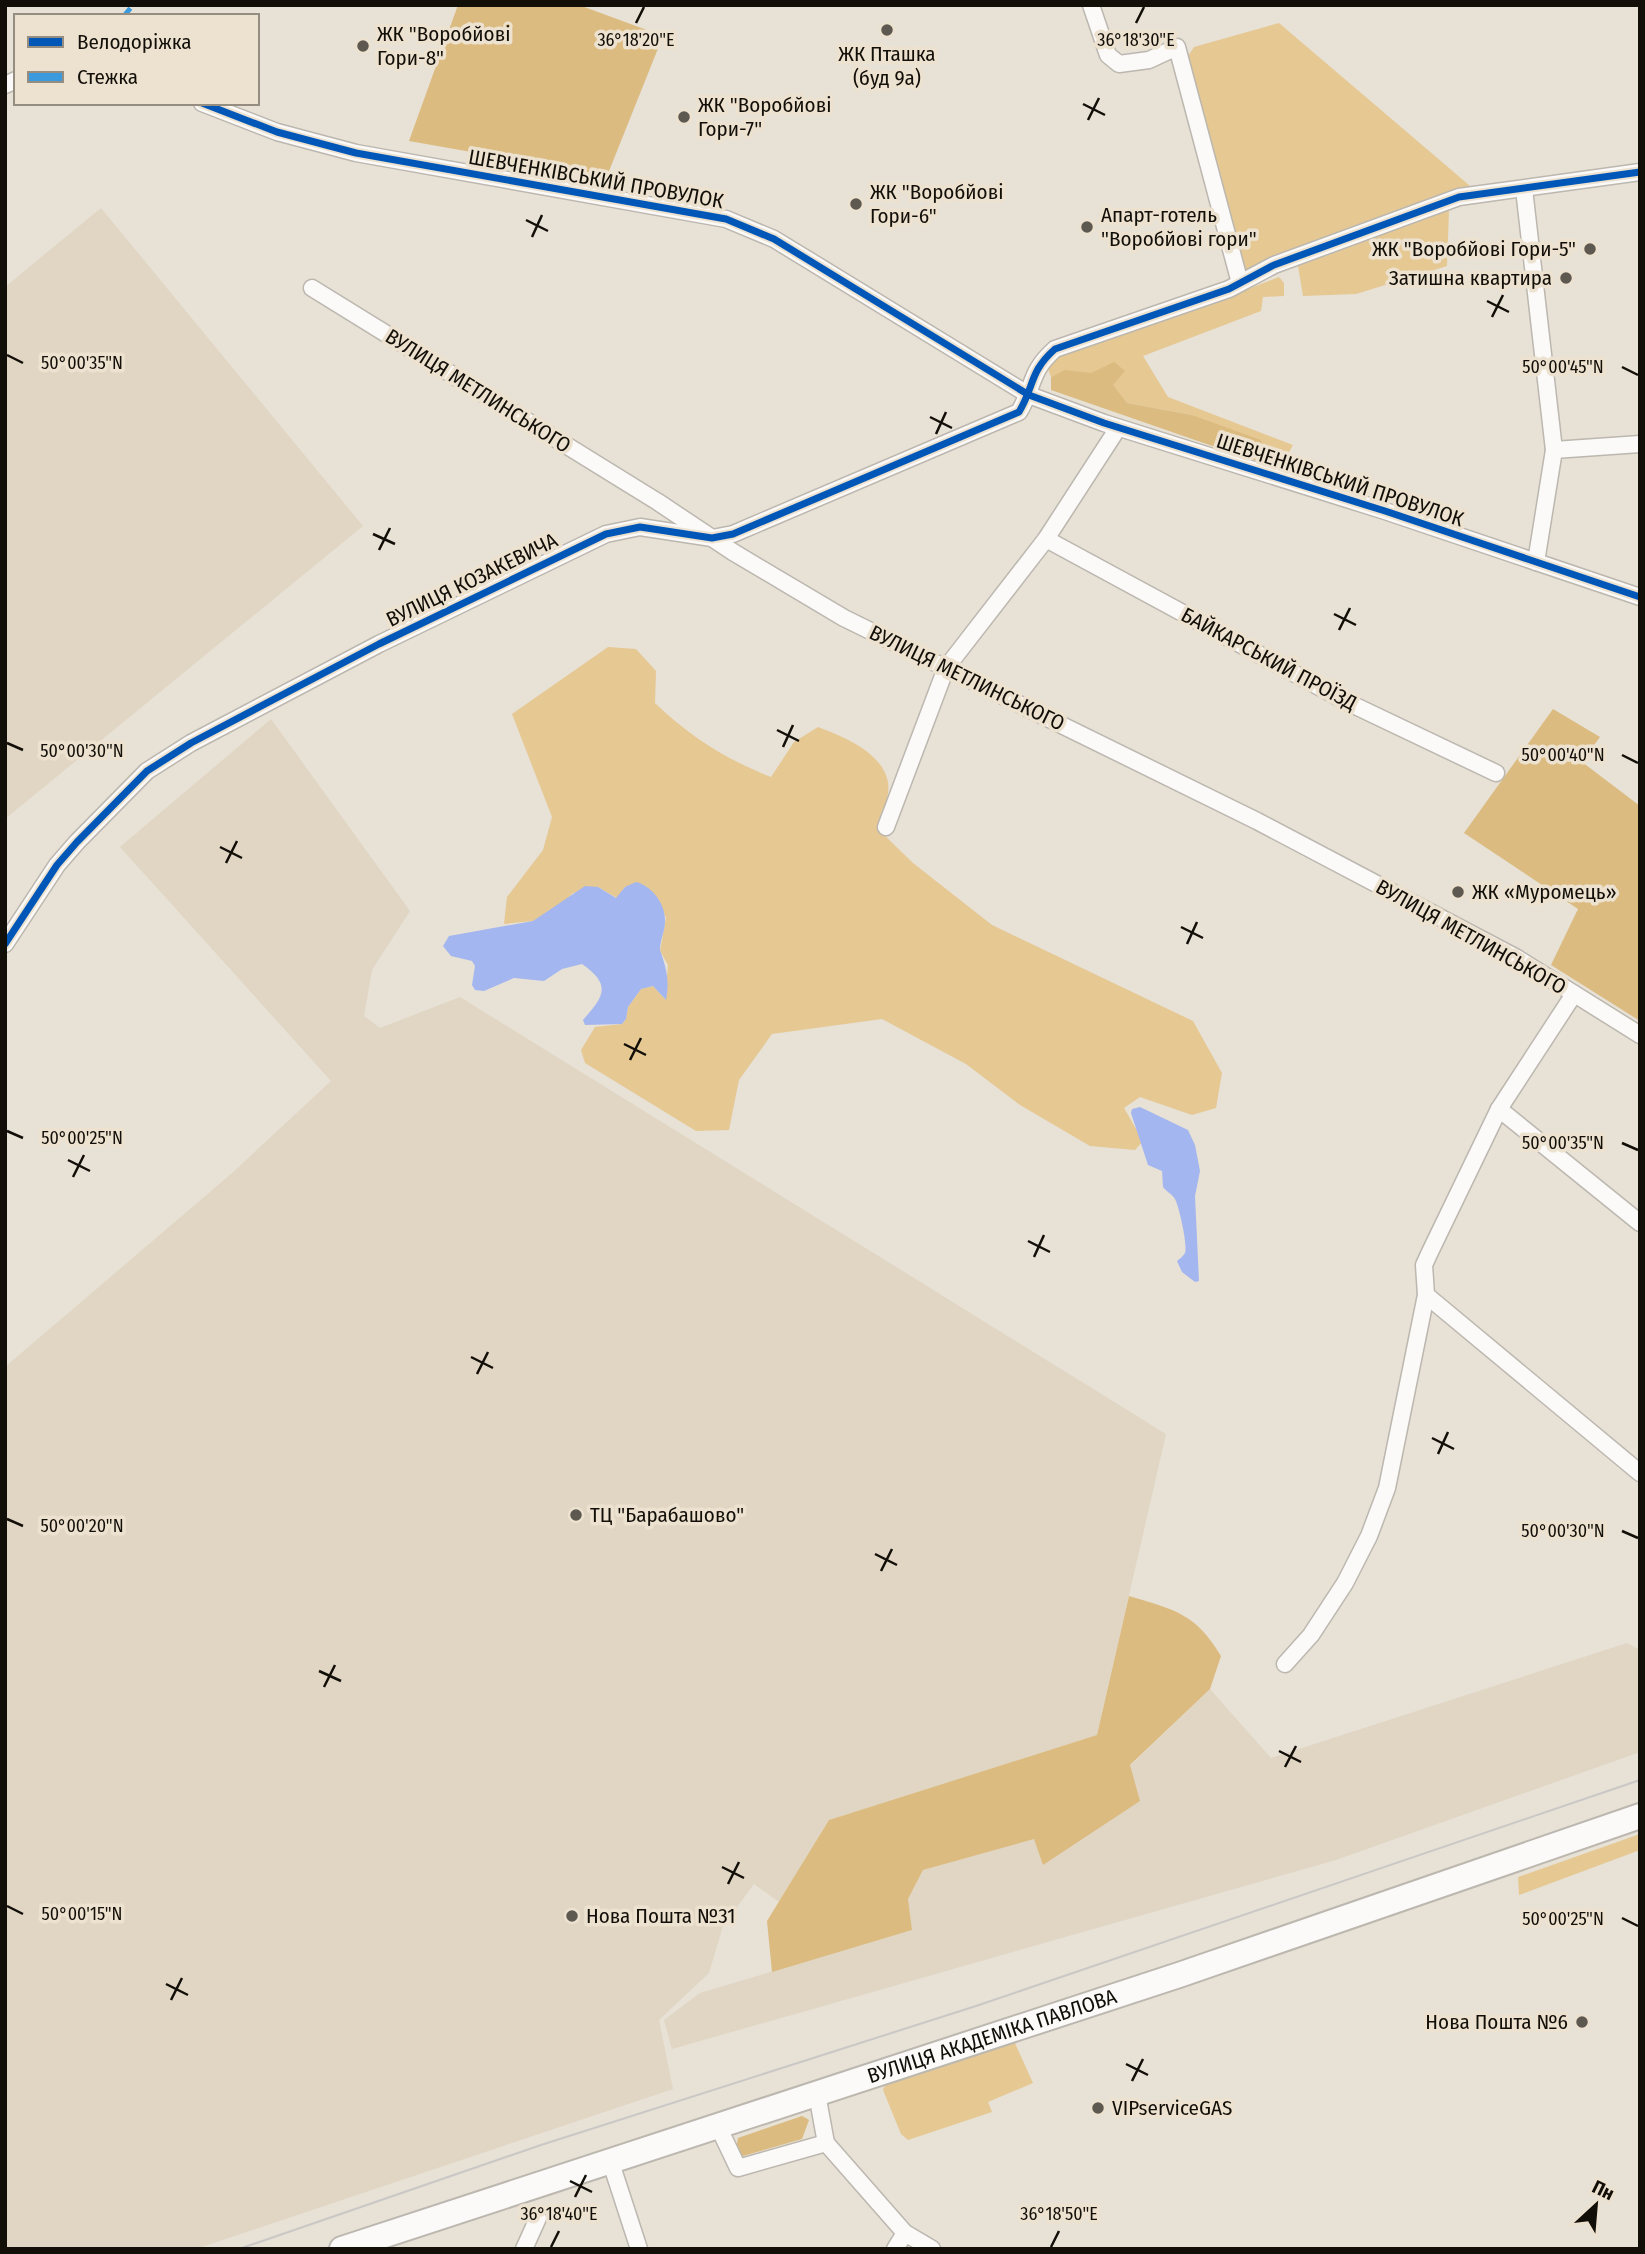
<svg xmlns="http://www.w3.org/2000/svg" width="1645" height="2254" font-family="'Fira Sans Condensed',sans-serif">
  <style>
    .built { fill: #e1d6c4 }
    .green { fill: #e6c893 }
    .forest { fill: #dbbb7f }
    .water { fill: #a4b6ef }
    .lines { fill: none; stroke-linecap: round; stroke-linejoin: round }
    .minor-casing { stroke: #bcb7af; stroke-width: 19 }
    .primary-casing { stroke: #bcb7af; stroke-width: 28 }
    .minor { stroke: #fbfaf9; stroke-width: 16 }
    .primary { stroke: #fbfaf9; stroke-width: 24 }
    .tram { stroke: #c9c8c5; stroke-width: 2 }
    .quiet { stroke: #3a9add; stroke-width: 5; stroke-dasharray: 10 5; stroke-linecap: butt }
    .cycleway-casing { stroke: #ede2d0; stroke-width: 11 }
    .cycleway { stroke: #0057b8; stroke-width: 7 }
    .ticks { fill: none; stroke: #120e08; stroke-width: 2.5 }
    .poi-dot { fill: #5d5850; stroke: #ede2d0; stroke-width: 2.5 }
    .labels { text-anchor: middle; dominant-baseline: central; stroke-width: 7; stroke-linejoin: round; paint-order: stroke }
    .poi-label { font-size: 21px; fill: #120e08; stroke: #ede2d0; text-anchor: start }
    .street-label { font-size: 21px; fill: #120e08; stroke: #ede2d0 }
    .ticks-label { font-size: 18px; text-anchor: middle; fill: #120e08; stroke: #ede2d0; stroke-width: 7; stroke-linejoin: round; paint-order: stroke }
  </style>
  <rect width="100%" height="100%" fill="#e7e1d6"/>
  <g class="built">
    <path d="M101,208l262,318 -358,293v-532z"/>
    <path d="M271,719l139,192 -38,59 -8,46 16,12 80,-31 706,437 -69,301 -268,85 -50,82 -25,-18 -31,42 -14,47 -50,47 14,69 -477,160h-191v-882l226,-193 100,-93 -211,-234z"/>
    <path d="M1627,1643l13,7v102l-304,108 -664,189 -8,-29 36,-27 212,-63 -4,-31 15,-29 112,-32 8,27 87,-99 80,-77 61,69z"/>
  </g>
  <g class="green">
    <path d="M1279,23l197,168 -232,85 -58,-217 8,-12z"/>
    <path d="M1449,210l-2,56 -91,28 -53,2 -5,-30z"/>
    <path d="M1279,277l5,6v13l-21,1 -2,14 -118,45 25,41 125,48 -12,22 -26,-7 8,-8 -71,-37 -65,-12c-19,-25 -45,-40 -76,-26l-4,-11 5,-9 19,-8 128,-41z"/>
    <path d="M608,647l28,2 20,22 -1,32c34,33 72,57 116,74l23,-35 24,-15c26,10 64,25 70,55 2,14 -5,35 -8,49l33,32 79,62 201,96 29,52 -6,35 -24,7 -52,-18 -16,11 19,33 -8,9 -45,-4 -70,-41 -54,-41 -84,-45 -110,15 -33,46 -10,50 -33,1 -111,-68 -4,-13 14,-23 27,-3 4,-5 2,-12 13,-18 12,-3 12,13 3,-34 -8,-14 6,-33 -9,-21 -32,-10 -8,11 -19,-11 -25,6 -13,13 -27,15 -29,3 3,-27 36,-47 9,-33 -40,-103z"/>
    <path d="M1640,1834v16l-121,45 -1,-18z"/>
    <path d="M1014,2041l19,42 -45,19 4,10 -84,28 -7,-6 -18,-44 3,-7z"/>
  </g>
  <g class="forest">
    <path d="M458,5h121l84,31 -56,140 -198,-35z"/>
    <path d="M1114,362l11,9 -12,14 14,18 65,12 69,25 2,12 -8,8 -11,-3 -193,-67v-13l14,-7 26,3z"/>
    <path d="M1553,709l47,28 -18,25 58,44v215l-89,-56 27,-56 -114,-76z"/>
    <path d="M1129,1596c46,14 66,17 92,60l-11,33 -80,76 10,36 -97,64 -9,-26 -111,31 -15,29 4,31 -140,42 -5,-51 62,-101 268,-85z"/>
    <path d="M802,2116l7,4 -7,19 -59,17 -7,-7 2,-11z"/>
  </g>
  <g class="water">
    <path d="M636,882c16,4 30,22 29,40 0,9 -5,18 -5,28 6,17 10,31 6,50l-13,-14 -12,3 -13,18 -2,12 -4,5 -37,1 -2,-5c21,-24 29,-35 -1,-56l-20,5 -18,12 -30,-3 -30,13 -9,-1 -3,-5 3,-19 -3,-5 -21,-5 -8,-10 6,-10 84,-15 52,-35 13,1 18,11 9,-11z"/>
    <path d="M1140,1107l48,23 7,15 5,26 -5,25 4,85 -4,1 -13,-10 -5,-11c3,-2 6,-5 8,-8 3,-7 -6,-47 -10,-54 -3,-5 -8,-7 -12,-12l-1,-16 -14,-6 -17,-52 1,-4z"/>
  </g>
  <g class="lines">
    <defs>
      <g id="minor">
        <path d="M1091,5l17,50 11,9 30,-4 28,-13 63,236"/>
        <path d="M5,85l11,-5"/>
        <path d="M202,103l75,29 79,21 370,66 48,20 255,156 75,28 281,88 255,86"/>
        <path d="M1524,189l30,261 -18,112"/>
        <path d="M312,288l346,214 75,50 111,66 413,203 260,137 123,77"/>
        <path d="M1554,450l86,-6"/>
        <path d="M1046,539l301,163 149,71"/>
        <path d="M886,827l60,-159 100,-129 72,-111"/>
        <path d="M5,944l52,-79 20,-23 70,-71 44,-28 188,-99 227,-110 34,-7 72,11 21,-4 286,-122c16,-27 10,-40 36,-63l174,-60 45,-24 185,-68 181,-25"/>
        <path d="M1499,1109l141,114"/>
        <path d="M1426,1295l214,178"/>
        <path d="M1285,1664l26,-29 34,-52 24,-47 18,-48 39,-193 -2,-30 6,-13 69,-143 75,-115"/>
        <path d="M817,2094l9,49 79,90 27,16"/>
        <path d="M718,2126l20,42 88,-25"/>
        <path d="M610,2160l29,89"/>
        <path d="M524,2249l14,-31"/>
        <path d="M895,2249l10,-16"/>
      </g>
      <g id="primary">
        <path id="s1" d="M342,2249l837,-274 461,-159"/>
      </g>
    </defs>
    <use href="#minor" class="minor-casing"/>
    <use href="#primary" class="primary-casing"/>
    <use href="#minor" class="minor"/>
    <use href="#primary" class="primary"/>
    <path class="tram" d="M239,2249l302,-104 435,-139 664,-226"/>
    <path class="quiet" d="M124,16l9,-11"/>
    <defs>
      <g id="cycleway">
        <path d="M202,103l75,29 79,21 370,66 48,20 255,156 75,28 281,88 255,86"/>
        <path d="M5,944l52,-79 20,-23 70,-71 44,-28 188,-99 227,-110 34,-7 72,11 21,-4 286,-122c16,-27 10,-40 36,-63l174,-60 45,-24 185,-68 181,-25"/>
      </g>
    </defs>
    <use href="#cycleway" class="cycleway-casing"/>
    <use href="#cycleway" class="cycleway"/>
  </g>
  <path class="ticks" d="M636,23l8,-16M1136,23l8,-16M1083,104l22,11M1088,120l11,-22M526,220l22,11M532,237l10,-22M1487,301l22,11M1492,317l11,-22M7,355l16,8M1622,367l16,8M930,417l22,11M936,434l10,-22M373,534l22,10M379,550l11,-22M1334,614l22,11M1339,630l11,-22M777,730l22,11M7,743l16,7M783,747l10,-22M1622,755l16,8M220,847l22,11M226,863l11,-22M1181,927l22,11M1187,944l10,-22M624,1044l22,11M630,1060l11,-22M7,1131l16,7M1622,1143l16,7M68,1160l22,11M73,1177l11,-22M1028,1241l22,11M1034,1257l10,-22M471,1357l22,11M477,1374l11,-22M1432,1438l22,11M1438,1454l10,-22M7,1519l16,7M1622,1531l16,7M875,1554l22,11M881,1571l11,-22M319,1671l22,10M324,1687l11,-22M1279,1751l22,11M1285,1767l11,-21M722,1867l22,11M728,1884l11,-22M7,1906l16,8M1622,1918l16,8M166,1984l22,11M171,2000l11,-22M1126,2064l22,11M1132,2081l11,-22M570,2181l22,11M575,2197l11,-22M551,2247l8,-16M1051,2247l8,-16"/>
  <g class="poi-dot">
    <circle cx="887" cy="30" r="7"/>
    <circle cx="363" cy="46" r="7"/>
    <circle cx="684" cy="117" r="7"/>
    <circle cx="856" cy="204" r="7"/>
    <circle cx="1087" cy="227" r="7"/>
    <circle cx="1590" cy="249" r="7"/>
    <circle cx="1566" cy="278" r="7"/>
    <circle cx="1458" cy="892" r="7"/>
    <circle cx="576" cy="1515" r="7"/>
    <circle cx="572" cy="1916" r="7"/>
    <circle cx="1582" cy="2022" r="7"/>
    <circle cx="1098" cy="2108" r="7"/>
  </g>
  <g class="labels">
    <g class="poi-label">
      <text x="377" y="34">ЖК "Воробйові<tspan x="377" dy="24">Гори-8"</tspan></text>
      <text x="887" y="54" text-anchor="middle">ЖК Пташка<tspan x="887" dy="24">(буд 9а)</tspan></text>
      <text x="698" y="105">ЖК "Воробйові<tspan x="698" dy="24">Гори-7"</tspan></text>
      <text x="870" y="192">ЖК "Воробйові<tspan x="870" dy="24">Гори-6"</tspan></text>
      <text x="1101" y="215">Апарт-готель<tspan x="1101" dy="24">"Воробйові гори"</tspan></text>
      <text x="1576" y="249" text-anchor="end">ЖК "Воробйові Гори-5"</text>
      <text x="1552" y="278" text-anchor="end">Затишна квартира</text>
      <text x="1472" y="892">ЖК «Муромець»</text>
      <text x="590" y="1515">ТЦ "Барабашово"</text>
      <text x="586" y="1916">Нова Пошта №31</text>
      <text x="1568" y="2022" text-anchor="end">Нова Пошта №6</text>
      <text x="1112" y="2108">VIPserviceGAS</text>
    </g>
    <g class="street-label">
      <text transform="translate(596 179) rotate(10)">ШЕВЧЕНКІВСЬКИЙ ПРОВУЛОК</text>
      <text transform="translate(478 391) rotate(32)">ВУЛИЦЯ МЕТЛИНСЬКОГО</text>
      <text transform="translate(1340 480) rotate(18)">ШЕВЧЕНКІВСЬКИЙ ПРОВУЛОК</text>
      <text transform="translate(472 580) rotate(-26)">ВУЛИЦЯ КОЗАКЕВИЧА</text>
      <text transform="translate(1269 659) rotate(28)">БАЙКАРСЬКИЙ ПРОЇЗД</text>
      <text transform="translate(967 678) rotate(26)">ВУЛИЦЯ МЕТЛИНСЬКОГО</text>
      <text transform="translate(1471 937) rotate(29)">ВУЛИЦЯ МЕТЛИНСЬКОГО</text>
      <text stroke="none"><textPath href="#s1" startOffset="684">ВУЛИЦЯ АКАДЕМІКА ПАВЛОВА</textPath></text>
    </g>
  </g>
  <g class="ticks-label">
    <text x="636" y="46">36°18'20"E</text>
    <text x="1136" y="46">36°18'30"E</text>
    <text x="82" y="369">50°00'35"N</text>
    <text x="1563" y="373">50°00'45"N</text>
    <text x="82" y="757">50°00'30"N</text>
    <text x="1563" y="761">50°00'40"N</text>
    <text x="82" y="1144">50°00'25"N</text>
    <text x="1563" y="1149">50°00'35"N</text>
    <text x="82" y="1532">50°00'20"N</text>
    <text x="1563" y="1537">50°00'30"N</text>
    <text x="82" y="1920">50°00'15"N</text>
    <text x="1563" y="1925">50°00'25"N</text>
    <text x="559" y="2220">36°18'40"E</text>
    <text x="1059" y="2220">36°18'50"E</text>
  </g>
  <rect width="1645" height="2254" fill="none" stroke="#120e08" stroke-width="14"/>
  <rect x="14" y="14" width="245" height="91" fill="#ede2d0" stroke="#958d80" stroke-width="2"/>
  <rect x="28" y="37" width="35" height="10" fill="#0057b8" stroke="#958d80" stroke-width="2"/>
  <text x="77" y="49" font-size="21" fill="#120e08">Велодоріжка</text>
  <rect x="28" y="72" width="35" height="10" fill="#3a9add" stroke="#958d80" stroke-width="2"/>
  <text x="77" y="84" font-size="21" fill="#120e08">Стежка</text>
  <g transform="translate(1596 2205) rotate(26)" stroke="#ede2d0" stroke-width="5" paint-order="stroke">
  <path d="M0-5L12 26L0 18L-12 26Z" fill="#120e08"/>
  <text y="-10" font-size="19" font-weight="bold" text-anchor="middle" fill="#120e08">Пн</text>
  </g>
</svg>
